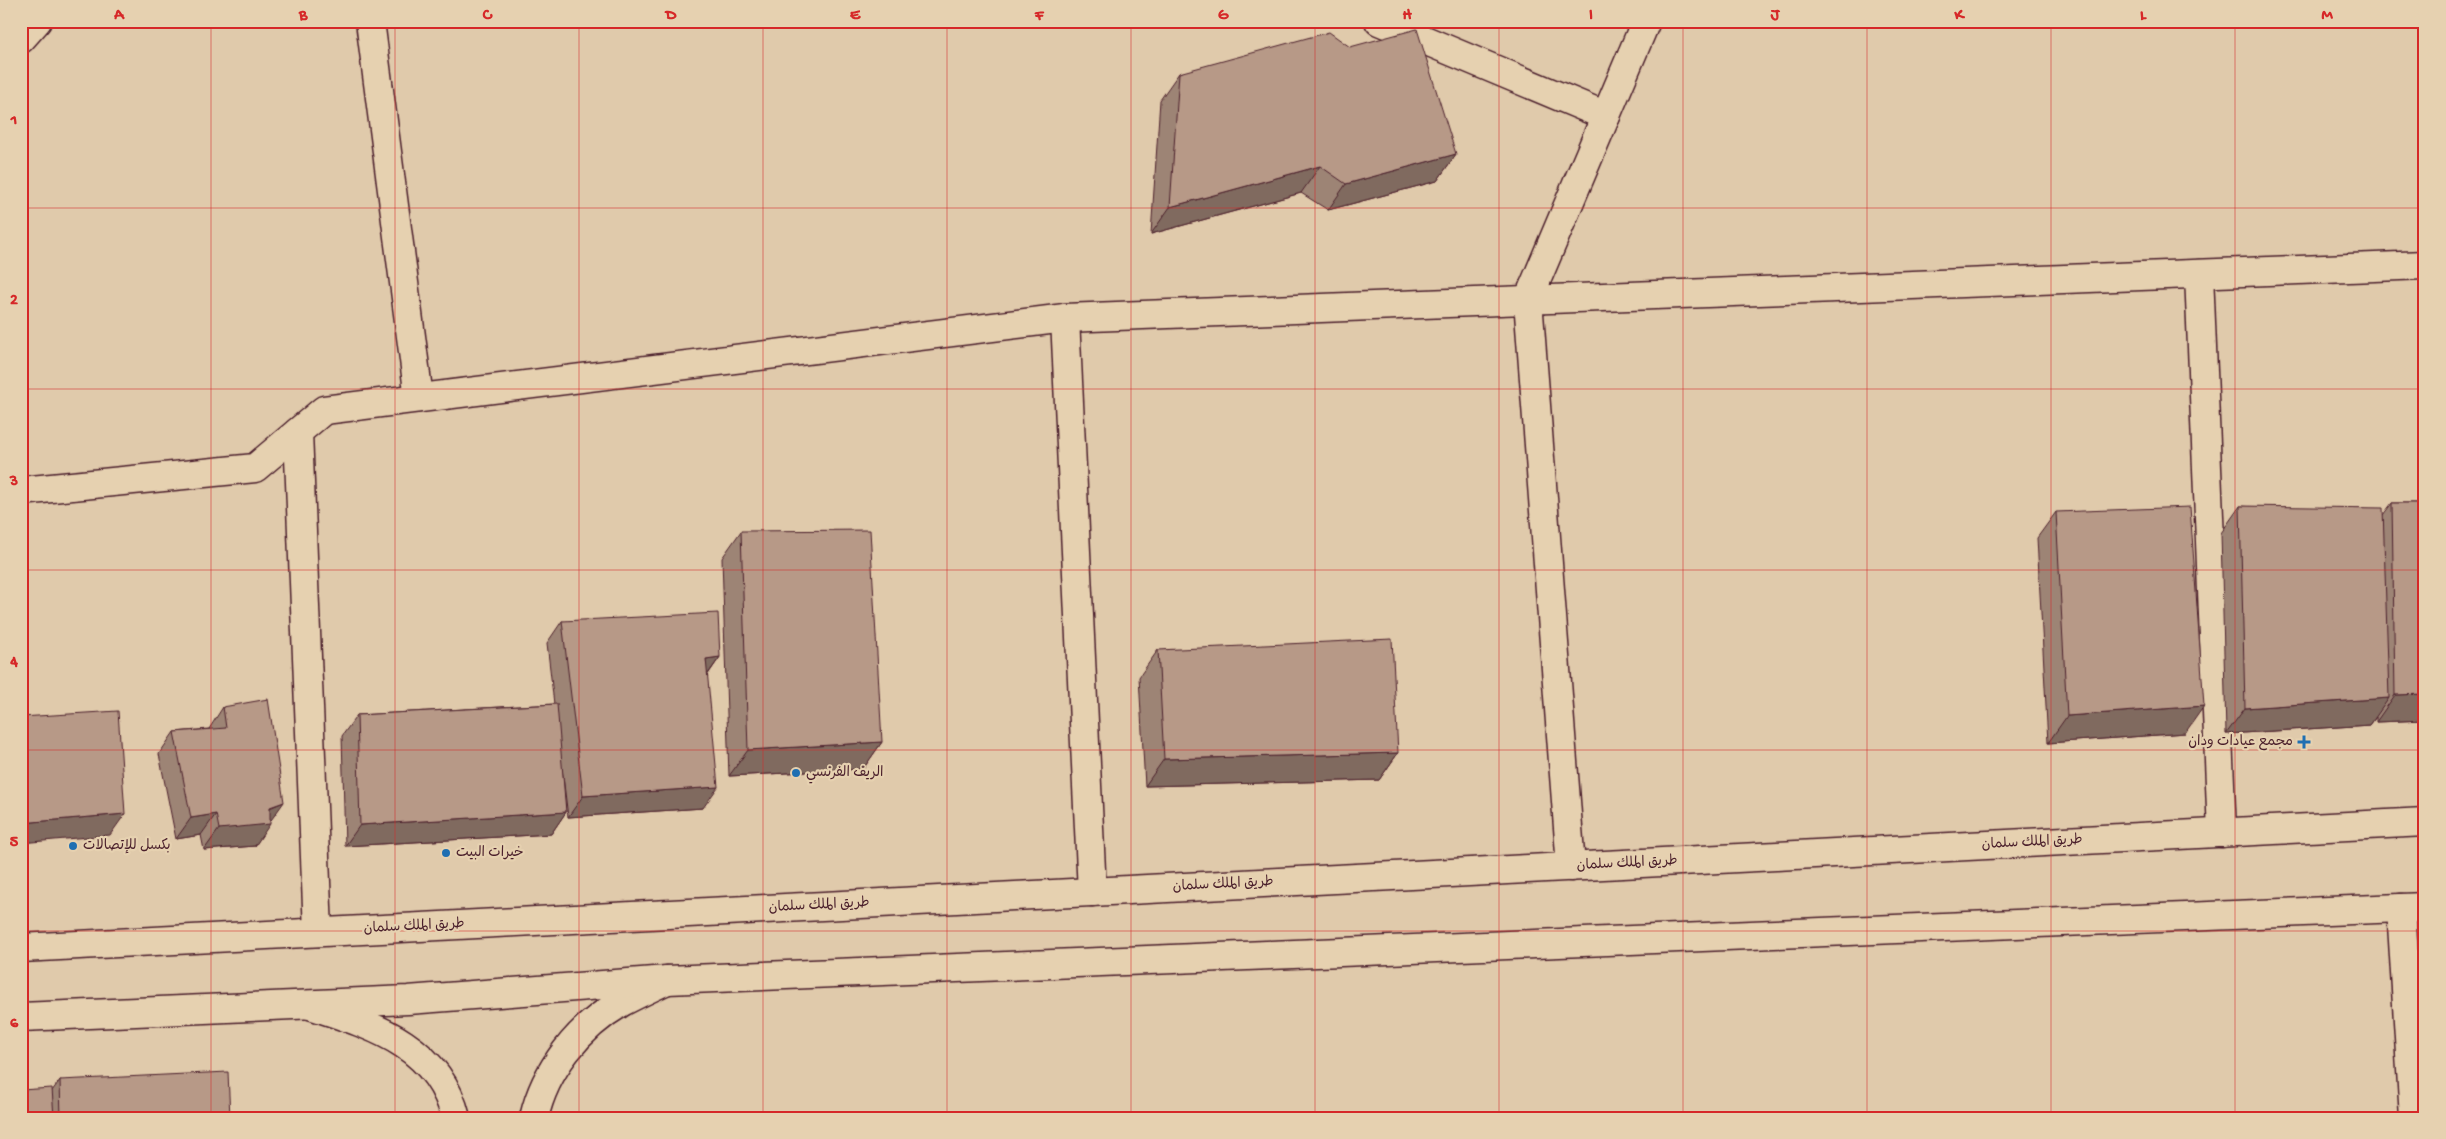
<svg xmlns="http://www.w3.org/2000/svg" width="2446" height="1139" font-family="'Gochi Hand','Playpen Sans Arabic',sans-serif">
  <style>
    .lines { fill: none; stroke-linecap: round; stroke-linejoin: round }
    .minor-casing { stroke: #4a1f2b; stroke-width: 31 }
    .major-casing { stroke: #4a1f2b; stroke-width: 31 }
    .minor { stroke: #e6d1b0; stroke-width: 28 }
    .major { stroke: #e6d1b0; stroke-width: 28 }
    .wall { fill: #9d8474; stroke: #4a1f2b }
    .shaded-wall { fill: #806b5e; stroke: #4a1f2b }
    .building { fill: #b79987; stroke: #4a1f2b }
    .grid { fill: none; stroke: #d62828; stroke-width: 1; stroke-opacity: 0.55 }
    .poi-dot { fill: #1f6fb2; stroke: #e6d1b0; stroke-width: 2 }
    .labels { text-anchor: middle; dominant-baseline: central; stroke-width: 4.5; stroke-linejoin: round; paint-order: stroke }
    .poi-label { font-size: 14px; fill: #4a1f2b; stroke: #e6d1b0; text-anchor: start }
    .street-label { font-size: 14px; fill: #4a1f2b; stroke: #e6d1b0 }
    .neatline { fill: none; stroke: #d62828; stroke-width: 2 }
    .grid-label { font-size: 16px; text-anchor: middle; font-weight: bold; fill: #d62828 }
  </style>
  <rect width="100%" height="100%" fill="#e0caab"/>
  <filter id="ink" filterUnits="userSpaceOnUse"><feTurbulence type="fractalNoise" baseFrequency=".02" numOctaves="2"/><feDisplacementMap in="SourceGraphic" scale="10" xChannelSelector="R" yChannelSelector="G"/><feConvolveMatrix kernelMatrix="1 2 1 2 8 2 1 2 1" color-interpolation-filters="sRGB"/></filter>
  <g filter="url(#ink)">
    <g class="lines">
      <defs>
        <g id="minor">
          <path d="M370,21l49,377"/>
          <path d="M1379,21l227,95"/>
          <path d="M21,39l16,-18"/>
          <path d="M2199,274l23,559"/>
          <path d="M1065,318l27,574"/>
          <path d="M298,432l20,500"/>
          <path d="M21,491l234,-23 69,-58 741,-92 1360,-53"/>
          <path d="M1571,867l-43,-567 118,-279"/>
          <path d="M2401,908l13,210"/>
          <path d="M310,1005c63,21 128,39 146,113"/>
          <path d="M534,1118c11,-49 45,-91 88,-116 15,-8 30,-15 45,-22"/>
        </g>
        <g id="major">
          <path d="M21,948l2404,-126"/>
          <path d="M21,1017l387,-17 259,-20 1758,-73"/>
        </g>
      </defs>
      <use href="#minor" class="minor-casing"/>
      <use href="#major" class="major-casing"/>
      <use href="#minor" class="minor"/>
      <use href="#major" class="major"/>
    </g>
    <g class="wall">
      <path d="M1179,73l277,81 -19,27 -109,29 -27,-17 -150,41 9,-134z"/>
      <path d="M2392,503h33v217l-49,2v-5l-6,8 -144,9 -5,-201 19,-27 143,9z"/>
      <path d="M2056,512l129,221 -137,10 -11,-205z"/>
      <path d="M741,531l141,211 -19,27 -134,7 -7,-218z"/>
      <path d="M562,621l158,36 -13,19 -4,132 -135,9 -6,-49 4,44 -15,22 -206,12 -3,-110 15,-21 197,-11 -7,-61z"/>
      <path d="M1158,650l240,103 -19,27 -234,6 -6,-109z"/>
      <path d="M223,707l47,115 -15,24 -51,4 -3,-15 -25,4 -17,-85 15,-22 35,-3z"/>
      <path d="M60,1080l170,38h-209l31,-27z"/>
    </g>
    <g class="shaded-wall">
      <path d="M1456,154l-19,27 -109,29 18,-26z"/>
      <path d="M1320,166l-19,27 -150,41 19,-27z"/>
      <path d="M720,657l-15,21 1,-19z"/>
      <path d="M2425,694v26l-49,2 19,-27z"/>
      <path d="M2389,698l-19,27 -144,9 19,-26z"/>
      <path d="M2204,706l-19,27 -137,10 19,-27z"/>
      <path d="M882,742l-19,27 -134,7 19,-26z"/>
      <path d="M1398,753l-19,27 -234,6 19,-27z"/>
      <path d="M718,787l-15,21 -135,9 15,-21z"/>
      <path d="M284,802l-15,21 1,1 -15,22 -51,4 15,-21z"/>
      <path d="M566,812l-15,22 -206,12 15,-21z"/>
      <path d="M125,814l-15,21 -89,8v-20z"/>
      <path d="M216,814l-15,21 -25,4 15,-21z"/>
    </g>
    <g class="building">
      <path d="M1417,29l39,125 -110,30 -26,-18 -150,41 9,-134 150,-41 21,15z"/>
      <path d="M2392,503h33v191l-30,1z"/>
      <path d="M2240,506l143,2 6,190 -144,10z"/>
      <path d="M2190,507l14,199 -137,10 -11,-204z"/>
      <path d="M870,530l12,212 -134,8 -7,-219z"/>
      <path d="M718,613l2,44 -14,2 12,128 -135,9 -21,-175z"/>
      <path d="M1392,639l6,114 -234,6 -6,-109z"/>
      <path d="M268,699l16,103 -14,5v17l-51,5 -3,-15 -25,4 -17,-86 52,-4 -3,-21z"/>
      <path d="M557,704l9,108 -206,13 -3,-110z"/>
      <path d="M118,711l7,103 -104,9v-106z"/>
      <path d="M228,1072l2,46h-169l-1,-38z"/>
      <path d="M52,1088l2,30h-33v-28z"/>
    </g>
  </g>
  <path class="grid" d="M211,21v1097M395,21v1097M579,21v1097M763,21v1097M947,21v1097M1131,21v1097M1315,21v1097M1499,21v1097M1683,21v1097M1867,21v1097M2051,21v1097M2235,21v1097M21,208h2404M21,389h2404M21,570h2404M21,750h2404M21,931h2404"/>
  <g class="poi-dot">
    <path d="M2301.5 734.5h5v5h5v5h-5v5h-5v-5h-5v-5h5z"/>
    <circle cx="796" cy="773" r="5"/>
    <circle cx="73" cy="846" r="5"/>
    <circle cx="446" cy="853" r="5"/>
  </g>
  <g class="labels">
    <g class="poi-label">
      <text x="2293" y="742" text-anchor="end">مجمع عيادات ودان</text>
      <text x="806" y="773">الريف الفرنسي</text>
      <text x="83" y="846">بكسل للإتصالات</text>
      <text x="456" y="853">خيرات البيت</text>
    </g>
    <g class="street-label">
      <text transform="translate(2032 843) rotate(-3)">طريق الملك سلمان</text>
      <text transform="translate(1627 864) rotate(-3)">طريق الملك سلمان</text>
      <text transform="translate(1223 885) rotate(-3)">طريق الملك سلمان</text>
      <text transform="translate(819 906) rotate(-3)">طريق الملك سلمان</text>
      <text transform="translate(414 927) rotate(-3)">طريق الملك سلمان</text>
    </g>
  </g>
  <rect width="2446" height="1139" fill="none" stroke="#e6d1b0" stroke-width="55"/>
  <rect x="28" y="28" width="2390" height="1084" class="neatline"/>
  <g class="grid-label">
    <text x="119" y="19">A</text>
    <text x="303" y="19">B</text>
    <text x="487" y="19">C</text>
    <text x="671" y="19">D</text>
    <text x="855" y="19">E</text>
    <text x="1039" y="19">F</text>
    <text x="1223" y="19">G</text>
    <text x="1407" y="19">H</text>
    <text x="1591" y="19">I</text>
    <text x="1775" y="19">J</text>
    <text x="1959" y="19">K</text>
    <text x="2143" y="19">L</text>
    <text x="2327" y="19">M</text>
    <text x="14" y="124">1</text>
    <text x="14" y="304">2</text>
    <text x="14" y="485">3</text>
    <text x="14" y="666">4</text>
    <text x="14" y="846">5</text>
    <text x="14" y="1027">6</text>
  </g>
</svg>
